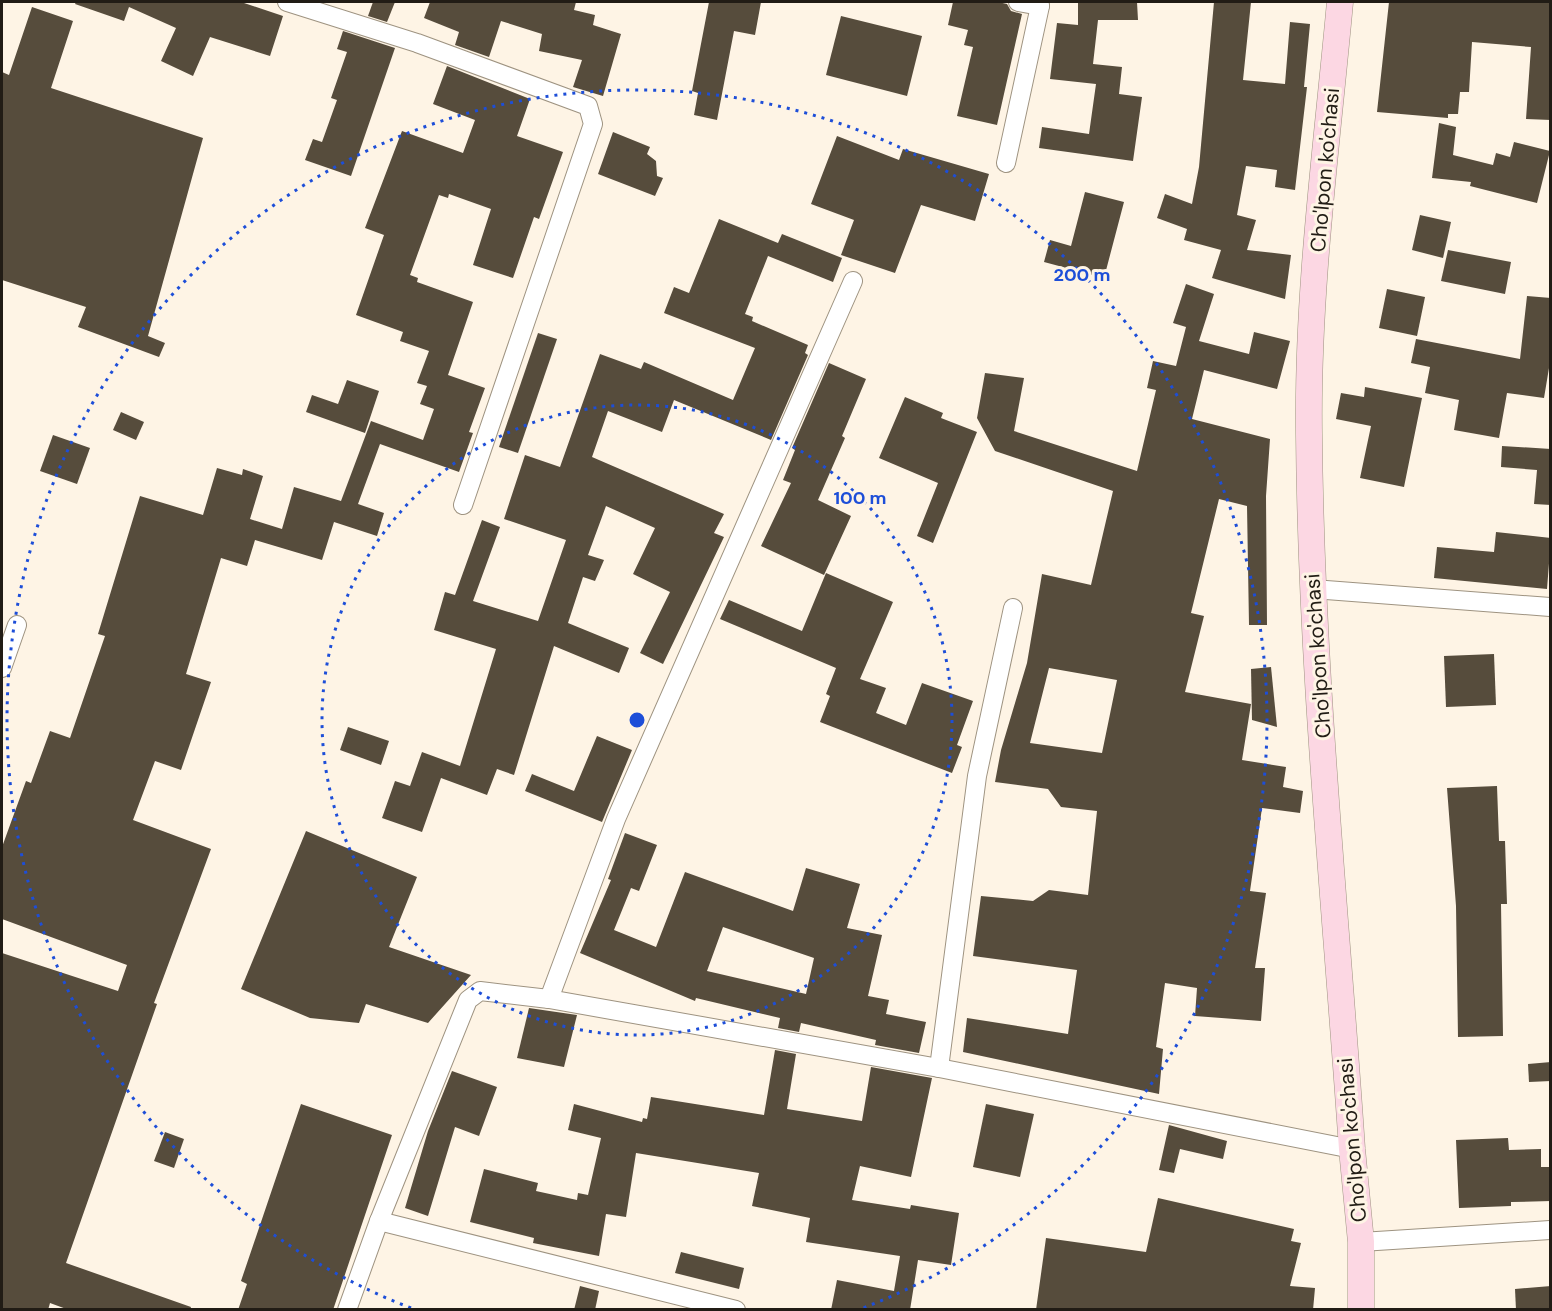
<svg xmlns="http://www.w3.org/2000/svg" width="1552" height="1311" font-family="'DM Sans',sans-serif">
  <style>
    .building { fill: #564c3c; fill-rule: evenodd }
    .lines { fill: none; stroke-linecap: round; stroke-linejoin: round }
    .street-casing { stroke: #9e9381; stroke-width: 20 }
    .secondary-casing { stroke: #9e9381; stroke-width: 27 }
    .street { stroke: #fff; stroke-width: 18 }
    .secondary { stroke: #fcd7e3; stroke-width: 26 }
    .ring { fill: none; stroke: #1d4ed8; stroke-width: 3; stroke-dasharray: 3 6 }
    .labels { text-anchor: middle; dominant-baseline: central; stroke-width: 6; stroke-linejoin: round; paint-order: stroke }
    .street-label { font-size: 21px; fill: #211c15; stroke: #fef4e5 }
    .centre { fill: #1d4ed8; stroke: #fef4e5; stroke-width: 3 }
    .ring-label { font-size: 18px; text-anchor: middle; font-weight: bold; fill: #1d4ed8; stroke: #fef4e5; stroke-width: 6; stroke-linejoin: round; paint-order: stroke }
  </style>
  <rect width="100%" height="100%" fill="#fef4e5"/>
  <g class="building">
    <path d="M76,2h165l42,14 -13,40 -60,-19 -17,39 -32,-15 15,-33 -47,-21 -5,14 -49,-17z"/>
    <path d="M373,2h22l-8,20 -19,-6z"/>
    <path d="M430,2h146l-2,8 21,5 -2,10 28,9 -18,62 -30,-9 9,-27 -43,-9 3,-17 -41,-13 -12,36 -34,-12 4,-13 -35,-14z"/>
    <path d="M709,2h52l-6,33 -21,-4 -17,89 -23,-5 4,-22 -6,-2z"/>
    <path d="M953,2h45l9,2 4,7 11,3 -25,111 -40,-9 16,-69 -9,-2 4,-15 -20,-5z"/>
    <path d="M1078,2h59l1,18h-40l-5,44 29,3 -3,27 23,3 -9,64 -94,-13 3,-21 47,7 7,-50 -46,-5 7,-56 21,2z"/>
    <path d="M1214,2h37l-8,78 42,4 5,-62 20,2 -6,63h3l-12,103 -20,-3 2,-17 -31,-4 -9,49 19,5 -9,30 44,5 -6,44 -73,-21 9,-28 -37,-10 3,-11 -30,-11 8,-24 27,10 7,-37z"/>
    <path d="M1389,2h162v118l-25,-1 5,-72 -59,-5 -3,50h-9l-2,22h-10v4l-71,-6z"/>
    <path d="M32,7l41,14 -22,67 152,50 -55,198 17,7 -6,14 -81,-30 8,-20 -84,-27v-208l7,3z"/>
    <path d="M841,16l81,20 -15,60 -81,-21z"/>
    <path d="M343,31l52,17 -44,128 -46,-16 8,-21 9,3 15,-42 -6,-2 16,-46 -10,-3z"/>
    <path d="M447,66l83,33 -13,37 46,16 -24,67 -5,-2 -21,61 -40,-13 18,-56 -42,-15 -1,4 -9,-3 -29,80 8,3 -1,4 56,20 -25,73 37,13 -16,44 4,1 -14,39 -79,-28 -22,60 26,9 -7,23 -43,-14 -12,38 -67,-20 -8,26 -26,-8 -35,116 25,8 -30,88 -26,-9 -22,59 78,29 -57,154 3,1 -91,259 125,44 -1,3h-121l-19,-7 -2,7h-46v-357l116,38 9,-26 -125,-46v-72l24,-66 5,2 19,-52 20,7 35,-102 -7,-2 42,-138 63,19 14,-47 25,7 1,-6 20,7 -13,43 32,10 12,-42 47,14 30,-80 52,19 11,-31 -14,-5 7,-18 -10,-3 12,-32 -29,-10 3,-9 -47,-17 28,-80 -19,-7 37,-97 61,22 12,-33 -42,-16z"/>
    <path d="M1439,123l17,4 -3,28 40,10 3,-12 14,4 4,-15 36,9 -13,52 -67,-17 1,-4 -39,-4z"/>
    <path d="M613,132l37,15 -3,7 9,7 1,15 6,2 -8,18 -57,-22z"/>
    <path d="M837,136l62,24 4,-11 86,25 -14,47 -54,-16 -26,68 -54,-18 13,-35 -43,-16z"/>
    <path d="M1085,192l39,10 -20,76 -60,-16 6,-22 21,6z"/>
    <path d="M1420,215l31,7 -8,36 -31,-8z"/>
    <path d="M719,219l59,24 4,-9 60,24 -9,24 -65,-26 -23,58 8,3 -1,4 56,24 -3,8 3,2 -37,85 -97,-40 -12,32 -54,-21 -16,46 132,57 -10,19 10,4 -61,127 -23,-11 30,-61 -37,-18 22,-46 -49,-22 -18,49 16,5 -9,21 -12,-4 -15,46 61,25 -10,25 -65,-27 -40,129 -17,-6 -10,26 -46,-17 -19,54 -40,-14 13,-37 15,5 12,-34 38,14 36,-117 -62,-19 11,-38 10,3 27,-75 18,7 -27,74 65,20 28,-81 -62,-21 21,-64 35,12 40,-113 41,15 3,-7 89,38 22,-52 -91,-35 10,-26 15,6z"/>
    <path d="M1448,250l63,12 -6,32 -64,-13z"/>
    <path d="M1186,284l28,10 -15,47 50,13 5,-22 36,9 -13,48 -73,-19 -12,49 78,20 -4,57 1,129h-18l-2,-119 -28,-7 -28,114 13,3 -19,76 66,12 -9,56 44,7 -3,20 20,4 -3,22 -38,-5 -12,83 16,2 -11,75h10l-4,53 -66,-5 2,-28 -32,-5 -9,64 7,2 -4,45 -196,-42 4,-34 101,16 9,-64 -104,-14 8,-60 52,5 16,-11 39,5 9,-84 -36,-4 -13,-18 -53,-7 6,-32 26,-87 15,-89 49,11 22,-94 -118,-40 -18,-33 8,-45 39,5 -10,53 123,40 19,-81 -9,-2 6,-27 23,5 10,-39 -13,-4zM1049,668l68,12 -15,73 -72,-10z"/>
    <path d="M1387,289l38,8 -8,39 -38,-8z"/>
    <path d="M1527,296l24,2v58l-7,42 -37,-5 -8,45 -45,-8 5,-30 -34,-7 5,-26 -19,-4 5,-24 104,20z"/>
    <path d="M538,333l19,6 -39,114 -19,-6z"/>
    <path d="M829,363l37,16 -24,57 3,2 -27,62 33,16 -27,59 -63,-29 30,-63 -8,-3 12,-30 -3,-2z"/>
    <path d="M347,380l32,11 -14,42 -59,-21 6,-17 26,9z"/>
    <path d="M1365,387l57,11 -18,89 -44,-9 11,-52 -35,-7 5,-26 23,4z"/>
    <path d="M905,397l38,16 -2,5 36,14 -44,111 -16,-7 21,-53 -59,-25z"/>
    <path d="M121,412l23,10 -8,18 -23,-10z"/>
    <path d="M53,435l37,13 -13,36 -37,-13z"/>
    <path d="M1502,446l49,3v56l-17,-1 3,-34 -36,-3z"/>
    <path d="M1496,532l55,6 -4,51 -113,-11 3,-31 57,5z"/>
    <path d="M826,573l67,29 -33,77 26,9 -10,25 30,12 16,-42 51,18 -16,44 5,2 -10,26 -132,-51 10,-26 -4,-2 10,-26 -116,-49 9,-19 73,31z"/>
    <path d="M1494,654l2,51 -50,2 -2,-51z"/>
    <path d="M1271,667l6,60 -25,-7 -1,-51z"/>
    <path d="M348,727l41,14 -8,24 -41,-15z"/>
    <path d="M597,736l35,14 -30,72 -77,-31 7,-17 42,17z"/>
    <path d="M1497,786l2,55h6l2,63h-6l2,132 -45,1 -2,-131 -9,-118z"/>
    <path d="M306,831l111,46 -28,70 82,28 -43,48 -62,-19 -7,19 -49,-5 -69,-29z"/>
    <path d="M625,833l32,12 -18,46 -8,-3 -17,42 42,17 29,-75 108,39 13,-43 54,16 -13,44 35,7 -14,61 21,4 -3,14 40,8 -7,31 -44,-8 1,-5 -75,-17 -2,9 -21,-4 2,-10 -84,-20 -1,3 -115,-48 31,-73 -3,-1zM723,927l91,31 -8,36 -99,-23z"/>
    <path d="M529,1008l48,7 -13,52 -47,-9z"/>
    <path d="M775,1050l21,4 -9,55 75,12 9,-54 61,11 -21,99 -51,-11 -8,34 58,9 1,-4 48,8 -8,52 -33,-5 -8,50h-79l6,-30 57,11 6,-35 -94,-14 4,-24 -58,-12 7,-33 -123,-20 -10,64 -20,-3 -7,42 -66,-13 1,-5 -64,-16 14,-53 54,14 -2,8 41,9 1,-7 10,2 13,-57 -33,-8 6,-26 68,18 1,-4 4,1 4,-22 113,18z"/>
    <path d="M1551,1062v19l-22,1 -1,-18z"/>
    <path d="M452,1071l45,16 -18,49 -24,-9 -27,89 -23,-8 23,-77z"/>
    <path d="M301,1104l91,31 -59,175h-95l9,-26 -6,-3z"/>
    <path d="M986,1104l48,10 -14,63 -47,-10z"/>
    <path d="M1169,1125l58,16 -4,18 -43,-10 -6,24 -15,-3z"/>
    <path d="M165,1132l19,7 -10,29 -20,-7z"/>
    <path d="M1508,1138l1,12 32,-1v18h10v34l-40,1v4l-52,2 -3,-68z"/>
    <path d="M1158,1198l136,31 -3,12 10,2 -11,43 25,2 -2,22h-277l10,-72 100,14z"/>
    <path d="M681,1252l63,16 -5,21 -64,-16z"/>
    <path d="M580,1286l19,5 -4,19h-21z"/>
    <path d="M1551,1286v24h-35l-1,-21z"/>
  </g>
  <g class="lines">
    <defs>
      <g id="street">
        <path d="M287,2l130,41 171,63 5,18 -130,381"/>
        <path d="M1018,2l22,4"/>
        <path d="M1006,163l34,-157 -2,-4"/>
        <path d="M1313,589l237,18"/>
        <path d="M2,668l15,-43"/>
        <path d="M549,999l67,-180 237,-538"/>
        <path d="M939,1068l38,-292 36,-168"/>
        <path d="M379,1221l357,89"/>
        <path d="M1361,1242l189,-12"/>
        <path d="M347,1310l32,-89 89,-221 12,-9 69,8 390,69 413,81"/>
      </g>
      <path id="secondary" d="M1340,2c-13,143 -33,287 -31,432 2,239 27,477 43,715l9,93v68"/>
    </defs>
    <use href="#street" class="street-casing"/>
    <use href="#secondary" class="secondary-casing"/>
    <use href="#street" class="street"/>
    <use href="#secondary" class="secondary"/>
  </g>
  <g class="ring">
    <circle cx="637" cy="720" r="315"/>
    <path d="M411 1308A630 630 0 1 1 863 1308"/>
  </g>
  <g class="labels">
    <g class="street-label">
      <text transform="translate(1325 170) rotate(-85)">Cho'lpon ko'chasi</text>
      <text transform="translate(1318 656) rotate(-94)">Cho'lpon ko'chasi</text>
      <text transform="translate(1352 1140) rotate(-95)">Cho'lpon ko'chasi</text>
    </g>
  </g>
  <circle cx="637" cy="720" r="9" class="centre"/>
  <g class="ring-label">
    <text x="1082" y="281">200 m</text>
    <text x="860" y="504">100 m</text>
  </g>
  <rect width="1552" height="1311" fill="none" stroke="#211c15" stroke-width="6"/>
</svg>
